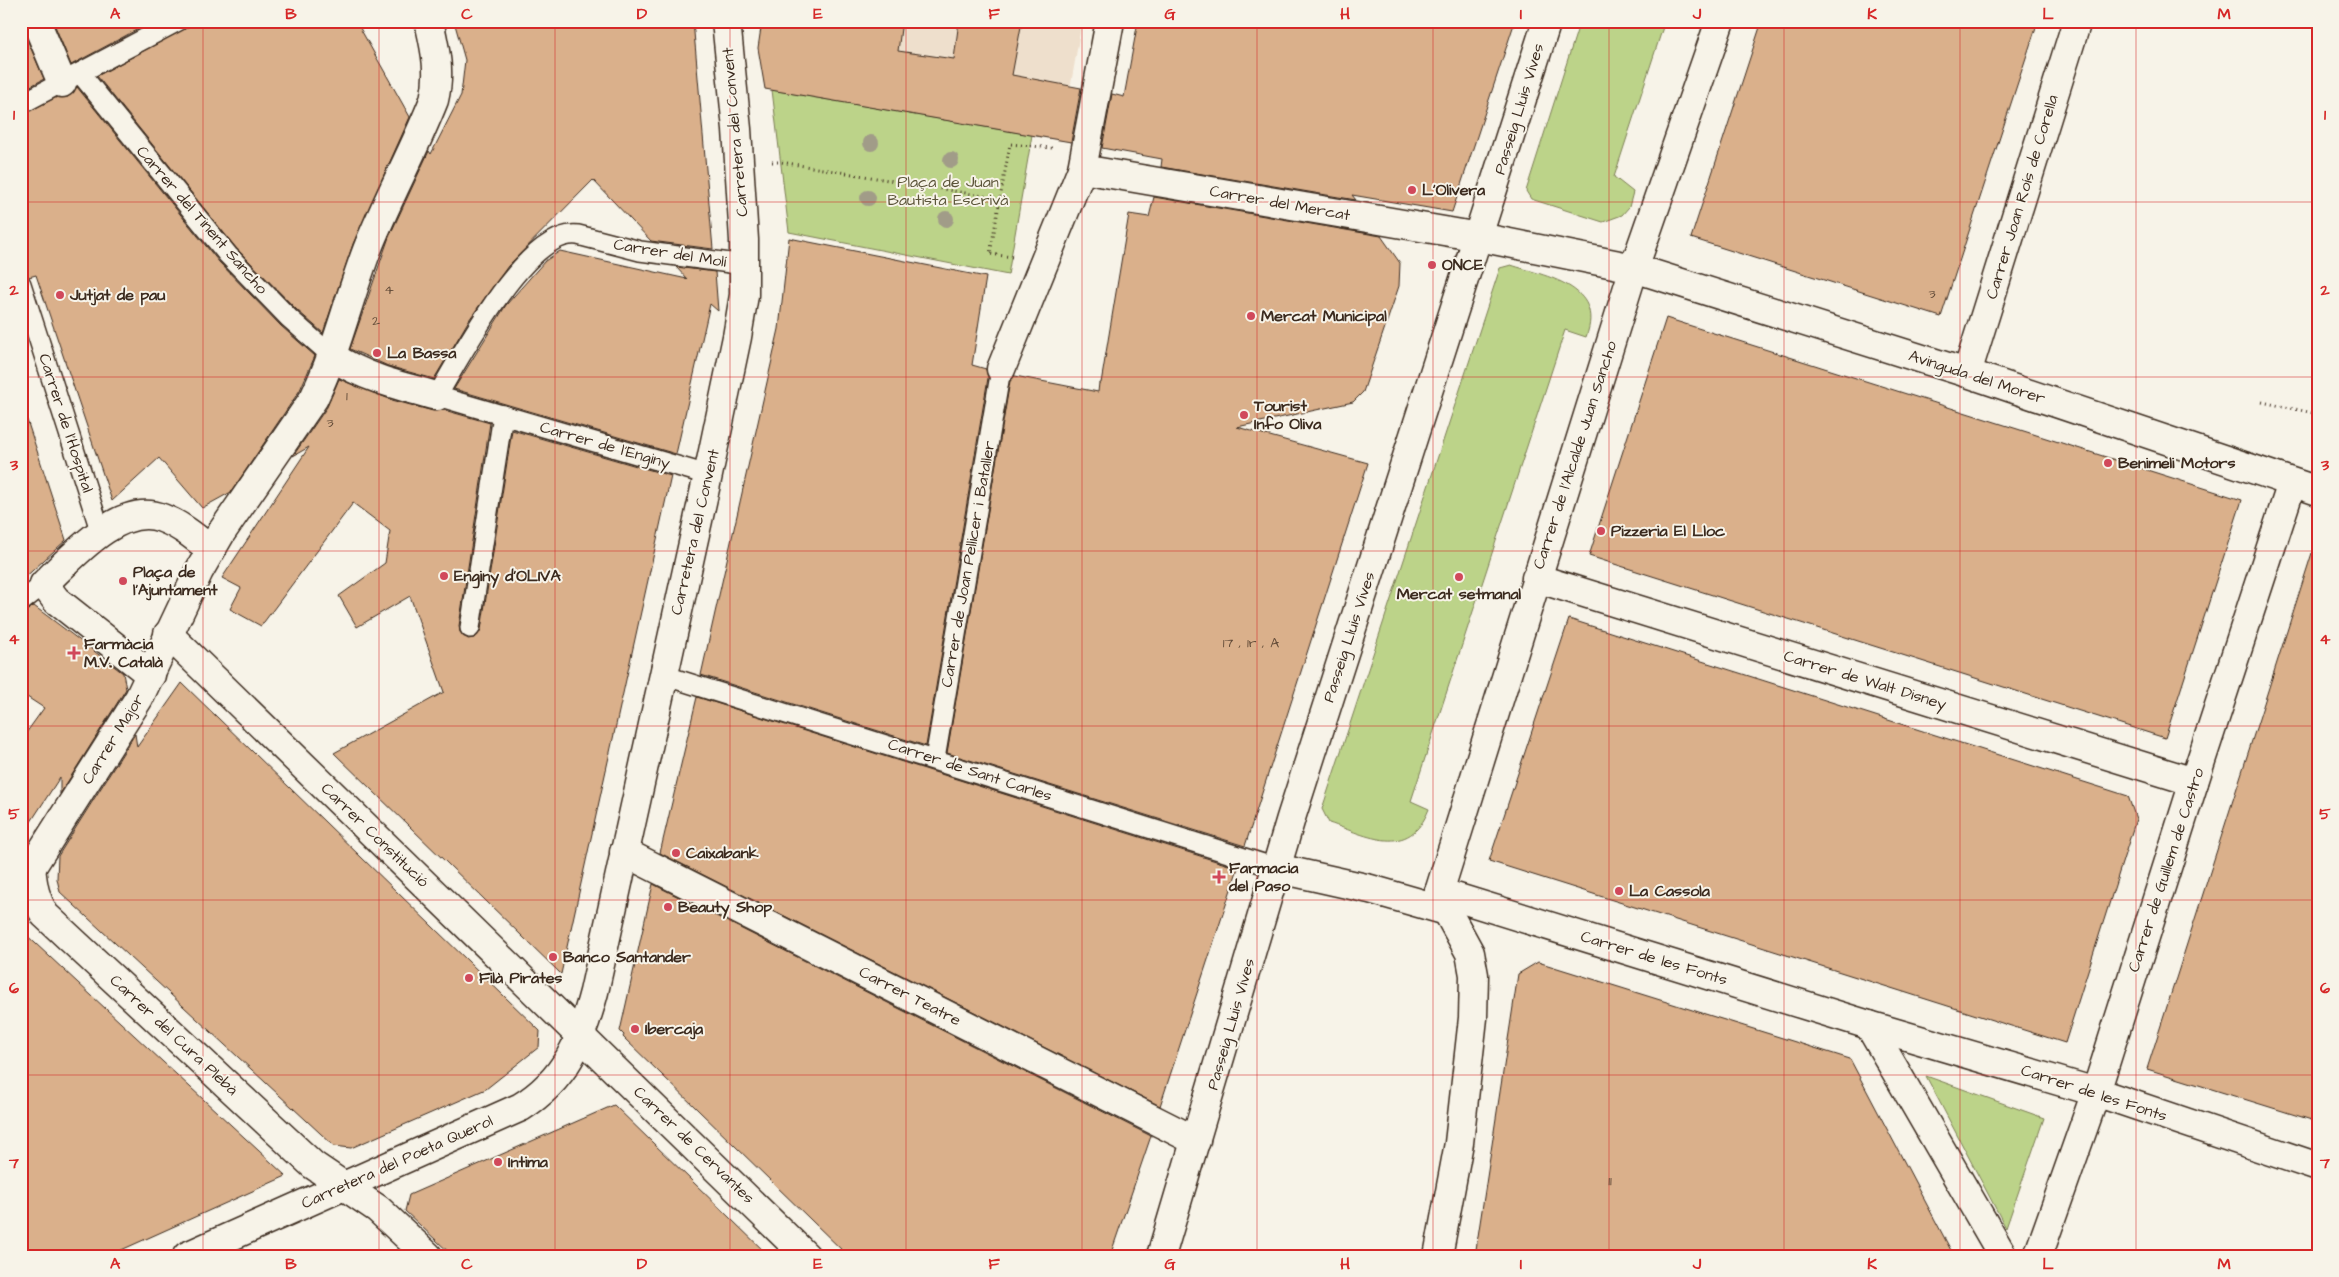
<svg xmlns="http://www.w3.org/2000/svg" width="2339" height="1277" font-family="'Architects Daughter',sans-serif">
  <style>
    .built { fill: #eedfcc }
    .green { fill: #bcd389; stroke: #7c7e54 }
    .building { fill: #dab08b; stroke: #3b2a1e }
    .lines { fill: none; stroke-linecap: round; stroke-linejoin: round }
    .lane-casing { stroke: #3b2a1e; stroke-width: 22 }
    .street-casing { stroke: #3b2a1e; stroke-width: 31 }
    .secondary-casing { stroke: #3b2a1e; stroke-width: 31 }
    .path { stroke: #3b2a1e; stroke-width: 3; stroke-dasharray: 1 4; stroke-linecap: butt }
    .lane { stroke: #f7f3e8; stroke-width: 19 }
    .street { stroke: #f7f3e8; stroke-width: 28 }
    .secondary { stroke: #f7f3e8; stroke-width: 28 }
    .tree { fill: #a19c88 }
    .grid { fill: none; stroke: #d62828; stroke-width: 1; stroke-opacity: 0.55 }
    .poi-dot { fill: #d1495b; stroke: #f7f3e8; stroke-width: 2 }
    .labels { text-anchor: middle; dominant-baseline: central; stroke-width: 4; stroke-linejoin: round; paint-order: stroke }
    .number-label { font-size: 14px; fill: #634c39 }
    .street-label { font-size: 16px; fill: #3b2a1e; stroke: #f7f3e8 }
    .park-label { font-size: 16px; fill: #5b5439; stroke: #f7f3e8 }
    .poi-label { font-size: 16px; font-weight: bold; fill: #3b2a1e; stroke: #f7f3e8; text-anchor: start }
    .neatline { fill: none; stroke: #d62828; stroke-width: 2 }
    .grid-label { font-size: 16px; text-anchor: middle; font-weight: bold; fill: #d62828 }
  </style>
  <rect width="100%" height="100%" fill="#f7f3e8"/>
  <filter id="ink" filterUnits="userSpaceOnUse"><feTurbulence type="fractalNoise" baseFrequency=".02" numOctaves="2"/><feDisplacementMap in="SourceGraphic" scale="10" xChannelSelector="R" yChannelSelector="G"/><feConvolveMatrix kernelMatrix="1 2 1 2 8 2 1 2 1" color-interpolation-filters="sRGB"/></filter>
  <g filter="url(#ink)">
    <path class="built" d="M762,21h320l-21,120 -296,-52 -7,-41z"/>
    <g class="green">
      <path d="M1580,21h85l-51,156 19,15 -4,15 -7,8 -19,7 -72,-23 -5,-8z"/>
      <path d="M772,90l260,45 -24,140 -219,-43z"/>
      <path d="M1511,265c34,11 95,21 75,72l-21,-7 -154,471 18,8c-20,51 -61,27 -100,14l-7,-14 178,-541z"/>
      <path d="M1926,1076l118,42 -38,110z"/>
    </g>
    <g class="building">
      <path d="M53,21h100l-82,44z"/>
      <path d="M199,21h157l54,96 -57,127 -30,89 -26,-23 -61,-62 -139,-172z"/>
      <path d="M454,21h239l20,228 -62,-8 -58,-61 -85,86 -39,54 -35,59 -46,-13 -38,-17 39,-112 40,-86 2,3 30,-59 4,-35z"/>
      <path d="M762,21h140l-4,30 56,8 5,-38h63l-10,54 69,13 -10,54 -306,-53 -7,-41z"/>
      <path d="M1138,21h377l-63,191 -100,-17 4,5 -195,-33 1,-8 -60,-11 10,-54 12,3z"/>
      <path d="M1762,21h276l-97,296 -250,-79z"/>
      <path d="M21,25l23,54 -23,12z"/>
      <path d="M77,87l142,175 62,64 34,30 -15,34 -69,102 -29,16 -43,-50 -47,43 -76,-226 -7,2 -8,-4v-158l36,-18h11z"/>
      <path d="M1154,197l227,39 19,27 -1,23 -36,106 -10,10 -116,25 131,36 -123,383 -298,-93 63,-372 5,-5 83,16 1,-9h2l28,-169 20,3z"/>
      <path d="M789,238l197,39 -14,88 14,4 2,9 -62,368 -225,-71 78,-346z"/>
      <path d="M560,251l127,28 -11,-12 39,5 3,39 -8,-7 -34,150 -222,-65 52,-84 39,-44z"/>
      <path d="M1666,318l576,182 -77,238 -576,-182z"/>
      <path d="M339,379l53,21 41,11 11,-1 46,13 -31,203 1,6 8,7 6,-1 7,-8 31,-200 159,46 -110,498 -227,-221 110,-61 -34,-96 -53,31 -18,-31 46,-33 5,-32 -37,-28 -92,123 -31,-17 11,-21 -19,-10 87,-131 -16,9 34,-49z"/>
      <path d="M27,420l39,120 -45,41v-160z"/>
      <path d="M2312,553l6,1v568l-171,-53z"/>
      <path d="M34,606l89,67 3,16 -66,105v-17l-39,60v-97l23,-32 -23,-15v-80z"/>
      <path d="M1569,619l559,177 8,23 -71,224 -576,-182z"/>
      <path d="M182,683l358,348 -1,16 -53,42 -135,59 -17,-2 -274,-254 -3,-13 1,-23 77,-122 2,13z"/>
      <path d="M697,697l541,171 -78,238 -500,-253z"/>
      <path d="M653,884l498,252 -41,120h-262l-225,-219 1,-2 -4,-4z"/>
      <path d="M21,930l142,132 123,114 -178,80h-87z"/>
      <path d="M1538,962l312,97 104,197h-479l43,-282z"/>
      <path d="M614,1105l155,151h-316l-48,-45 4,-16z"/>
    </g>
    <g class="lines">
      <defs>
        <g id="lane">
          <path d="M80,73l148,182 61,63 44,39"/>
          <path d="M21,104l157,-83"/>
          <path d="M21,284l80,249"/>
          <path d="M708,475l-271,-79c23,-38 90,-168 141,-161l62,16 105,14"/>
          <path d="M21,602l23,-18"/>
          <path d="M470,628l33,-213"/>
          <path d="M663,675l613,193"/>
          <path d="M935,759l66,-390"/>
        </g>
        <g id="street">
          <path d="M36,21l26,62"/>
          <path d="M1082,169l397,68"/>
          <path d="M333,357c32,21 67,29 104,39"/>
          <path d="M1001,369l81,-200 28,-148"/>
          <path d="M1967,373l110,-352"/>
          <path d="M1536,578l658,204"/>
          <path d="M168,634l638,622"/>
          <path d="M151,675l-95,-75 -12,-16c27,-26 76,-83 118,-66 19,7 34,20 49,32"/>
          <path d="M624,852l572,289"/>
          <path d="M31,867c2,19 4,32 14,48l268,250 65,44 50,47"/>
          <path d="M21,884l118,-186 60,-127 22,-38 93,-135c23,-48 34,-98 53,-148 20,-51 47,-99 67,-150 7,-28 1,-52 -5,-79"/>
          <path d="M1439,892l430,133 227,67 222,75"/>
          <path d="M1869,1025l134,231"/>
        </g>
        <g id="secondary">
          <path d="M1479,237l155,31 333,105 351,118"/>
          <path d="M1276,868l94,21 77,22"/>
          <path d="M1439,892l195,-624 86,-247"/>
          <path d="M187,1256l334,-149c45,-28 60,-65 73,-115l114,-517 29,-138 7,-42v-55l-7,-111 -11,-108"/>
          <path d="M1161,1256l130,-438 256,-797"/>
          <path d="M1438,1256l21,-113 14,-125 1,-43 -4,-22 -23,-42 -8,-19"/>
          <path d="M2038,1256l58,-164 98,-310 98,-299"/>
        </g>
      </defs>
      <use href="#lane" class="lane-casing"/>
      <use href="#street" class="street-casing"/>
      <use href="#secondary" class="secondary-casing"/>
      <g class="path">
        <path d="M772,162h9l220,37"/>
        <path d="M1012,257l-22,-3 20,-110 42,4"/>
        <path d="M2262,402l56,12"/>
      </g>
      <use href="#lane" class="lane"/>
      <use href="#street" class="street"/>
      <use href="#secondary" class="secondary"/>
    </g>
    <g class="tree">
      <circle cx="871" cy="143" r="8"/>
      <circle cx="951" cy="160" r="8"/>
      <circle cx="868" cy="198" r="8"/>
      <circle cx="946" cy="219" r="8"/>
    </g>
  </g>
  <path class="grid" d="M203,21v1235M379,21v1235M555,21v1235M730,21v1235M906,21v1235M1082,21v1235M1257,21v1235M1433,21v1235M1609,21v1235M1784,21v1235M1960,21v1235M2136,21v1235M21,202h2297M21,377h2297M21,551h2297M21,726h2297M21,900h2297M21,1075h2297"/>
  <g class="poi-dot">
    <circle cx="1412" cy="190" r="5"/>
    <circle cx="1432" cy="265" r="5"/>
    <circle cx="60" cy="295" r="5"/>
    <circle cx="1251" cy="316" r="5"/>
    <circle cx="377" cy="353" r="5"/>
    <circle cx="1244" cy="415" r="5"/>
    <circle cx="2108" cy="463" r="5"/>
    <circle cx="1601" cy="531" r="5"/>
    <circle cx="444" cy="576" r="5"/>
    <circle cx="1459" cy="577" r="5"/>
    <circle cx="123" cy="581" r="5"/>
    <path d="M71.5 645.5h5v5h5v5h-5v5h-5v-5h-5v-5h5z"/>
    <circle cx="676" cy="853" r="5"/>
    <path d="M1216.5 869.5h5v5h5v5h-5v5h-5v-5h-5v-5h5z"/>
    <circle cx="1619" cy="891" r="5"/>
    <circle cx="668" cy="907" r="5"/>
    <circle cx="553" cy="957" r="5"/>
    <circle cx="469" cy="978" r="5"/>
    <circle cx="635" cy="1029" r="5"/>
    <circle cx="498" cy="1162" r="5"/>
  </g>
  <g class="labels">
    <g class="number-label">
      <text x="389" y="290">4</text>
      <text x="1932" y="294">3</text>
      <text x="376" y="321">2</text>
      <text x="347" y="396">1</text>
      <text x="330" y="423">3</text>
      <text x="1251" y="643">17 , 1r , A</text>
      <text x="1610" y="1181">11</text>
    </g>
    <g class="street-label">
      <text transform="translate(1519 109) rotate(-73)">Passeig Lluis Vives</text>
      <text transform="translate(735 132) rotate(-95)">Carretera del Convent</text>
      <text transform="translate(2022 197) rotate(-73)">Carrer Joan Roís de Corella</text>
      <text transform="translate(1280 203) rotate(10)">Carrer del Mercat</text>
      <text transform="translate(202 220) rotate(49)">Carrer del Tinent Sancho</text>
      <text transform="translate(670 253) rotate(9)">Carrer del Molí</text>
      <text transform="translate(1977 377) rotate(18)">Avinguda del Morer</text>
      <text transform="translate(66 423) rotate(72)">Carrer de l'Hospital</text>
      <text transform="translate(605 445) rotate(16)">Carrer de l'Enginy</text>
      <text transform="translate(1575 455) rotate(-72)">Carrer de l'Alcalde Juan Sancho</text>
      <text transform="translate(695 532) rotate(-77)">Carretera del Convent</text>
      <text transform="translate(968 564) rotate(-80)">Carrer de Joan Pellicer i Bataller</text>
      <text transform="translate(1349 637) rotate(-72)">Passeig Lluis Vives</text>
      <text transform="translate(1865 680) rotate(17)">Carrer de Walt Disney</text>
      <text transform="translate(113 739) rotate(-58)">Carrer Major</text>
      <text transform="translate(970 770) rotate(18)">Carrer de Sant Carles</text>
      <text transform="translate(375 835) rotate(44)">Carrer Constitució</text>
      <text transform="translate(2166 870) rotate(-72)">Carrer de Guillem de Castro</text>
      <text transform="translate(1654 958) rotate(17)">Carrer de les Fonts</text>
      <text transform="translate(910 996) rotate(27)">Carrer Teatre</text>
      <text transform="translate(1231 1024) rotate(-74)">Passeig Lluis Vives</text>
      <text transform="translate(174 1035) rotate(43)">Carrer del Cura Plebà</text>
      <text transform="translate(2094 1093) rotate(18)">Carrer de les Fonts</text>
      <text transform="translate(694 1145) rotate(44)">Carrer de Cervantes</text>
      <text transform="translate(397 1162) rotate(-24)">Carretera del Poeta Querol</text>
    </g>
    <g class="park-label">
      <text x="948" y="182">Plaça de Juan<tspan x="948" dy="18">Bautista Escrivà</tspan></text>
    </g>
    <g class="poi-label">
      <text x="1422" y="190">L'Olivera</text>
      <text x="1442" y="265">ONCE</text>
      <text x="70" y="295">Jutjat de pau</text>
      <text x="1261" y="316">Mercat Municipal</text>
      <text x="387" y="353">La Bassa</text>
      <text x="1254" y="406">Tourist<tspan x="1254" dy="18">Info Oliva</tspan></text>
      <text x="2118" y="463">Benimeli Motors</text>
      <text x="1611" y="531">Pizzeria El Lloc</text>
      <text x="133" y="572">Plaça de<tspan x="133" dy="18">l'Ajuntament</tspan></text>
      <text x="454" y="576">Enginy d'OLIVA</text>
      <text x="1459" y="594" text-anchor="middle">Mercat setmanal</text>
      <text x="84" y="644">Farmàcia<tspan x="84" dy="18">M.V. Català</tspan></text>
      <text x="686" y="853">Caixabank</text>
      <text x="1229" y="868">Farmacia<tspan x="1229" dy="18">del Paso</tspan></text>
      <text x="1629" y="891">La Cassola</text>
      <text x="678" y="907">Beauty Shop</text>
      <text x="563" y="957">Banco Santander</text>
      <text x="479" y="978">Filà Pirates</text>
      <text x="645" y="1029">Ibercaja</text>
      <text x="508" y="1162">Intima</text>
    </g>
  </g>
  <rect width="2339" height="1277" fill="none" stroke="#f7f3e8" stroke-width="55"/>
  <rect x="28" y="28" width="2284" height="1222" class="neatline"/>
  <g class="grid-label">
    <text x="115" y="19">A</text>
    <text x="291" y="19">B</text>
    <text x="467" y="19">C</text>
    <text x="642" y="19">D</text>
    <text x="818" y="19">E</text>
    <text x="994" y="19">F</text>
    <text x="1170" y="19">G</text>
    <text x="1345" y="19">H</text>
    <text x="1521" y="19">I</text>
    <text x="1697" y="19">J</text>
    <text x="1872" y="19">K</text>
    <text x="2048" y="19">L</text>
    <text x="2224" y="19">M</text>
    <text x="14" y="120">1</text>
    <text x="2325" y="120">1</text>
    <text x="14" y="295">2</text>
    <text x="2325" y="295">2</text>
    <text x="14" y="470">3</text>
    <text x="2325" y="470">3</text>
    <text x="14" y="644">4</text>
    <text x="2325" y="644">4</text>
    <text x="14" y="819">5</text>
    <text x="2325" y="819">5</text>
    <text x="14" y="993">6</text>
    <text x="2325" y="993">6</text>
    <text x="14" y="1168">7</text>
    <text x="2325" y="1168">7</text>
    <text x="115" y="1269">A</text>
    <text x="291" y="1269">B</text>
    <text x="467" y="1269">C</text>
    <text x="642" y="1269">D</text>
    <text x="818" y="1269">E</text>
    <text x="994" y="1269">F</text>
    <text x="1170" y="1269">G</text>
    <text x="1345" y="1269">H</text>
    <text x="1521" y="1269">I</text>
    <text x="1697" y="1269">J</text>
    <text x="1872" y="1269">K</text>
    <text x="2048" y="1269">L</text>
    <text x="2224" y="1269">M</text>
  </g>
</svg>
